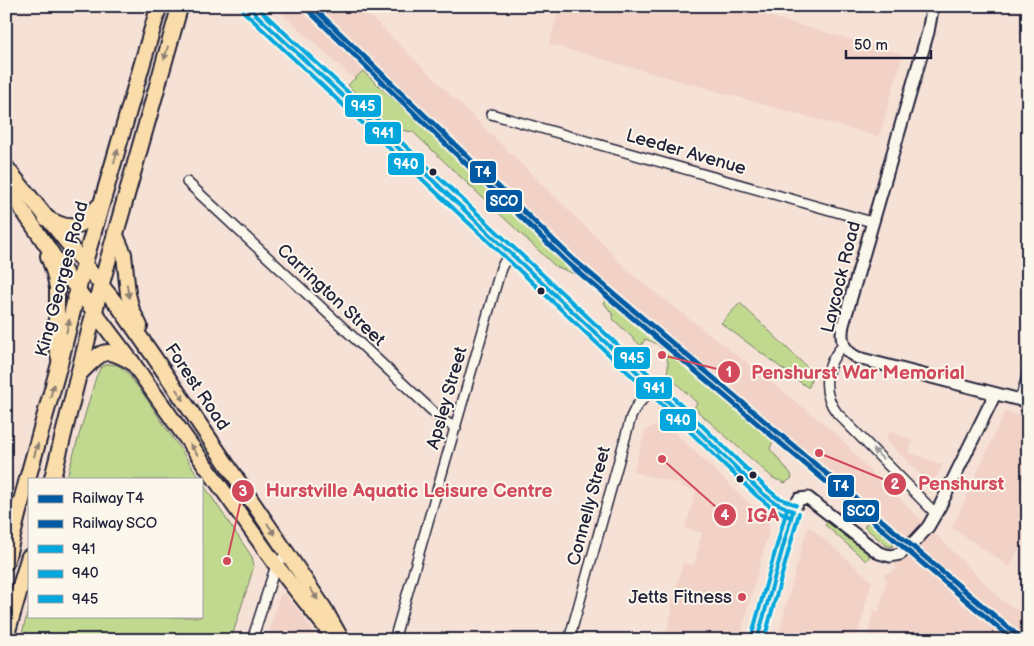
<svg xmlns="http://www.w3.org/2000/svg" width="1034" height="646" font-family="'Balsamiq Sans',sans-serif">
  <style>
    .built { fill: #f2d2c7 }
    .green { fill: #c1d98f; stroke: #727e65 }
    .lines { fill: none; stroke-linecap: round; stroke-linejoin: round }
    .minor-casing { stroke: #22223b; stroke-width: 12 }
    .tertiary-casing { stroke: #22223b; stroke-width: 15 }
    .secondary-casing { stroke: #22223b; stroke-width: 16 }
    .primary-casing { stroke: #22223b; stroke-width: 18 }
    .trunk-casing { stroke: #22223b; stroke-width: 19 }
    .minor { stroke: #fbf7ec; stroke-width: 9 }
    .tertiary { stroke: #fbf7ec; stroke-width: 11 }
    .secondary { stroke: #fbf7ec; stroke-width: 12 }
    .primary { stroke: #faddab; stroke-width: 14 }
    .trunk { stroke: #faddab; stroke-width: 15 }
    .bus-1-casing { stroke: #fbf7ec; stroke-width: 8 }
    .bus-2-casing { stroke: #fbf7ec; stroke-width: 8 }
    .bus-3-casing { stroke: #fbf7ec; stroke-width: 8 }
    .bus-1 { stroke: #03a6dd; stroke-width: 4 }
    .bus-2 { stroke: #03a6dd; stroke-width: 4 }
    .bus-3 { stroke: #03a6dd; stroke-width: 4 }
    .rail-1-casing { stroke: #fbf7ec; stroke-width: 9 }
    .rail-2-casing { stroke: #fbf7ec; stroke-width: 9 }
    .rail-1 { stroke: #005aa3; stroke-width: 5 }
    .rail-2 { stroke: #005aa3; stroke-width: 5 }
    .oneway { fill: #8e8073 }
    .oneway2 { fill: #99979c }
    .bus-dot { fill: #22223b; stroke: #fbf7ec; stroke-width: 2 }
    .poi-dot { fill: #d1495b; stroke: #fbf7ec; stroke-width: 2 }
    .labels { text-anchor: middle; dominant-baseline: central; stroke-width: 4; stroke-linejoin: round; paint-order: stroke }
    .street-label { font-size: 18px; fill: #22223b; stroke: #fbf7ec }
    .poi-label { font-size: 18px; fill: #22223b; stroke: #fbf7ec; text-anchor: end }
    .leader { fill: none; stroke: #d1495b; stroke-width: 2 }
    .callout-dot { fill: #d1495b; stroke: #fbf7ec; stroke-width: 2 }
    .mark-label { font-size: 15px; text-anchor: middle; font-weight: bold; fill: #fff }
    .callout-label { font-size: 19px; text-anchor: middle; font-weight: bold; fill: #d1495b; stroke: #fbf7ec; stroke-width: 4; stroke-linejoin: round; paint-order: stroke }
    .line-badge { stroke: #fbf7ec; stroke-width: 2 }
    .badge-label { font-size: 14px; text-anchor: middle; font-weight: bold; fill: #fff }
  </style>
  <rect width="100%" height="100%" fill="#f6e1d6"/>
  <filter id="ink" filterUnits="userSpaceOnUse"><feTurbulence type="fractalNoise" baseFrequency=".02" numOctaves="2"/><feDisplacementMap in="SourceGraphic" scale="10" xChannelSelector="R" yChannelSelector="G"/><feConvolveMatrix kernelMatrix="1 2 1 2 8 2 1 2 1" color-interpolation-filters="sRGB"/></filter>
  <g filter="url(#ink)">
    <g class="built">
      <path d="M274,6h86l238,233 32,34 117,90 90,71 53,60h5l108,107 25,16v23h-162l8,-30 4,2 9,-33 -4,-4 14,-6 -24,-44 -60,-54 -7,-2 -237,-205 -140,-133 -33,-13z"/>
      <path d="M560,6h172l171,48 -24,83 -330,-93z"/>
      <path d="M1005,412l23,6v111l-18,38 -58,-39z"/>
      <path d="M658,425l12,3 99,94 1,5 -31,113h-75l9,-32h-2l12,-45 11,2 8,-32 -17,-5 11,-37 -16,-4 1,-3 -48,-12 13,-43z"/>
      <path d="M890,431l23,9 -5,12 35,13 -8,15 -8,1 -41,-41z"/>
      <path d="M810,527l62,54 -16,59h-79l30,-112z"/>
      <path d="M284,593l18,22 16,25h-51l13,-46z"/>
    </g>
    <g class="green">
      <path d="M363,71l206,193 11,9 -3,2 -22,-9 -142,-134 -18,-3 -13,-7 -34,-37z"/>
      <path d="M608,298l165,143 -3,8 21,25 1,4 -7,5 -12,-5 -79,-70 3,-5 -30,-29c4,-17 -4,-30 -22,-35l-4,7 -28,-27v-4l-9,-12z"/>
      <path d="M740,303l73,70 -4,14h-2l-86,-64z"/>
      <path d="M108,364l9,1 8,5 19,25 57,85h-135l30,-103 5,-10z"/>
      <path d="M201,481l51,76 2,9 -23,74h-211l9,-32v9h172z"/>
      <path d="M828,521l42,35 -4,5 -41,-36z"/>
      <path d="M868,522l22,18 6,2 -5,5 -5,-2 -22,-18z"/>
    </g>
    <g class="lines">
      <defs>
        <g id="minor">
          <path d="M491,114l381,108"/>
          <path d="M187,182l254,237 15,9"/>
          <path d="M843,345c-18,20 -23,46 -6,68l99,101"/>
          <path d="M1020,400l8,-27"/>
          <path d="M252,640l24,-75 11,-12"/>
          <path d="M394,640l107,-372 9,-16"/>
          <path d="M569,640l62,-223 5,-10 17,-20"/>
        </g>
        <g id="tertiary">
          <path d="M932,10l-4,22 -85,293c-3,15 0,26 15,33l170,44"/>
          <path d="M793,511l6,-12 9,-1 71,55 11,3 10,-2 15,-13 13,-14 12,-21 55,-112"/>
        </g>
        <path id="secondary" d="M247,6l406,381 108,105 13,10 19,9 -36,129"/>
        <g id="primary">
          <path d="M6,167l113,140 33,47 135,199 37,55 18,32"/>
          <path d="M6,186l62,91 64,85 144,203 54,68"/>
          <path d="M115,233l9,21 4,40 4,16 8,16"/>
          <path d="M48,256l6,17 3,15v27l-4,19 7,28"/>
        </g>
        <g id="trunk">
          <path d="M46,218c27,15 33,11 53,-12"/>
          <path d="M79,374c22,-22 24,-29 53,-12"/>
          <path d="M52,480l49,-195 79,-279"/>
          <path d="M6,562l12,-49 42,-151 24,-98 75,-258"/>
          <path d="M6,636l23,-79"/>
        </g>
      </defs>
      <use href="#minor" class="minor-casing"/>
      <use href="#tertiary" class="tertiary-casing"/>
      <use href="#secondary" class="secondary-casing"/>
      <use href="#primary" class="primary-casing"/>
      <use href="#trunk" class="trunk-casing"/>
      <use href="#minor" class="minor"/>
      <use href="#tertiary" class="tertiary"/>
      <use href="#secondary" class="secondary"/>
      <use href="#primary" class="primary"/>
      <use href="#trunk" class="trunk"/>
      <defs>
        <g id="bus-1">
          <path d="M247,6l406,381 108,105 13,10 19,9"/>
          <path d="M757,640l36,-129"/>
        </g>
        <g id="bus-2">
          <path d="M243,11l406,381 108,104 14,11 19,10"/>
          <path d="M764,640l35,-127"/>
        </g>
        <g id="bus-3">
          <path d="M256,6l401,376 108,105 12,10 19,8"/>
          <path d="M751,638l36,-129"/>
        </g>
      </defs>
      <use href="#bus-1" class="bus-1-casing"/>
      <use href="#bus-2" class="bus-2-casing"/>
      <use href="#bus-3" class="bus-3-casing"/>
      <use href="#bus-1" class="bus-1"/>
      <use href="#bus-2" class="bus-2"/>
      <use href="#bus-3" class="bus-3"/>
      <defs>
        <path id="rail-1" d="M312,6l261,253 450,381"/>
        <path id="rail-2" d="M308,10l261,254 444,376"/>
      </defs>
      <use href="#rail-1" class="rail-1-casing"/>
      <use href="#rail-2" class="rail-2-casing"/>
      <use href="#rail-1" class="rail-1"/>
      <use href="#rail-2" class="rail-2"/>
    </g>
    <defs><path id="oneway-solid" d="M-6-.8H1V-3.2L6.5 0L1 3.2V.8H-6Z" transform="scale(1.25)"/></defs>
    <g class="oneway">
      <use href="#oneway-solid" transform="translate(166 53) rotate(106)"/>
      <use href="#oneway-solid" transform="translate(116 156) rotate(-74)"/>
      <use href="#oneway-solid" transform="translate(128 291) rotate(80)"/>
      <use href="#oneway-solid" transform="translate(68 326) rotate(-76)"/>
      <use href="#oneway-solid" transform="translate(52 391) rotate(-75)"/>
      <use href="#oneway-solid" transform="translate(180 395) rotate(56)"/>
      <use href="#oneway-solid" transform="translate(36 450) rotate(-74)"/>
      <use href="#oneway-solid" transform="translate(194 450) rotate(-125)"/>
      <use href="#oneway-solid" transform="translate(271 529) rotate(56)"/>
      <use href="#oneway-solid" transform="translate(314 594) rotate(57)"/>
    </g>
    <use class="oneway2" href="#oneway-solid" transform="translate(878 454) rotate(-134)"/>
  </g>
  <g class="bus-dot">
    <circle cx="433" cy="172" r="4.5"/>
    <circle cx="541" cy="291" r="4.5"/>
    <circle cx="753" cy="475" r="4.5"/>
    <circle cx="740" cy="479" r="4.5"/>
  </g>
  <circle class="poi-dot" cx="742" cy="597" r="5"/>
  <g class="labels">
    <g class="street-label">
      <text transform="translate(686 152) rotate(16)">Leeder Avenue</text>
      <text transform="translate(841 277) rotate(-76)">Laycock Road</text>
      <text transform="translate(62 279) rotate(-75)">King Georges Road</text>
      <text transform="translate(331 295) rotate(43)">Carrington Street</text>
      <text transform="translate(197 387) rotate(56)">Forest Road</text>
      <text transform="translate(447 398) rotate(-74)">Apsley Street</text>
      <text transform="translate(589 506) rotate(-75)">Connelly Street</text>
    </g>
    <g class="poi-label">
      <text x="732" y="597">Jetts Fitness</text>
    </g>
  </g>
  <path class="leader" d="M662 355L729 372M819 453L895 484M227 561L243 491M662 459L725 515"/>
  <g class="callout-dot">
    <circle cx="662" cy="355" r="5"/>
    <circle cx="819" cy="453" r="5"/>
    <circle cx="227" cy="561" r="5"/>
    <circle cx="662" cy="459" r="5"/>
    <circle cx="729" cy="372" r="12"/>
    <circle cx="895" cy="484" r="12"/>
    <circle cx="243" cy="491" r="12"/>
    <circle cx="725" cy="515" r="12"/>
  </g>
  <g class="mark-label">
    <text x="729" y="377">1</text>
    <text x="895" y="489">2</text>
    <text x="243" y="496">3</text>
    <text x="725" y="520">4</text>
  </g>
  <g class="callout-label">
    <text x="858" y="379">Penshurst War Memorial</text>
    <text x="961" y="490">Penshurst</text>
    <text x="409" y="497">Hurstville Aquatic Leisure Centre</text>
    <text x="763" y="522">IGA</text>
  </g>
  <g class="line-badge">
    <rect x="344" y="94" width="38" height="24" rx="5" fill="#03a6dd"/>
    <rect x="364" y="121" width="38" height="24" rx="5" fill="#03a6dd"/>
    <rect x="387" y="152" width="38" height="24" rx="5" fill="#03a6dd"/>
    <rect x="469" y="160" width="28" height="24" rx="5" fill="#005aa3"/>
    <rect x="485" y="189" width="38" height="24" rx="5" fill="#005aa3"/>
    <rect x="613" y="346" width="38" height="24" rx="5" fill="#03a6dd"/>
    <rect x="635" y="376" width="38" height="24" rx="5" fill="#03a6dd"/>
    <rect x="659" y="408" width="38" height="24" rx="5" fill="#03a6dd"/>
    <rect x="827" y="474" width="28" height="24" rx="5" fill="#005aa3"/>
    <rect x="842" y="499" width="38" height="24" rx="5" fill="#005aa3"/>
  </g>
  <g class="badge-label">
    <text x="363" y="111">945</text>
    <text x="383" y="138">941</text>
    <text x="406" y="169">940</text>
    <text x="483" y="177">T4</text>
    <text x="504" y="206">SCO</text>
    <text x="632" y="363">945</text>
    <text x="654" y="393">941</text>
    <text x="678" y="425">940</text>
    <text x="841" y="491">T4</text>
    <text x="861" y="516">SCO</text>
  </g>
  <rect width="1034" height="646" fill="none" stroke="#fbf7ec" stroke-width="25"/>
  <rect x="12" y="12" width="1009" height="621" fill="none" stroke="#22223b" stroke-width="2" filter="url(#ink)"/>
  <rect x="28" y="478" width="175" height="140" fill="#fbf7ec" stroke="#a4a2a5"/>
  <rect x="38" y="495" width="25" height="8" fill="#005aa3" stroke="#a4a2a5"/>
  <text x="72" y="503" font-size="15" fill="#22223b">Railway T4</text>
  <rect x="38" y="520" width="25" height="8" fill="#005aa3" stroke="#a4a2a5"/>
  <text x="72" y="528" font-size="15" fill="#22223b">Railway SCO</text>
  <rect x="38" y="545" width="25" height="8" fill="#03a6dd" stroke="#a4a2a5"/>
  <text x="72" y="554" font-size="15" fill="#22223b">941</text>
  <rect x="38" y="570" width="25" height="8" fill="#03a6dd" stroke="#a4a2a5"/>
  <text x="72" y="578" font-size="15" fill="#22223b">940</text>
  <rect x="38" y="595" width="25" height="8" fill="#03a6dd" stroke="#a4a2a5"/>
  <text x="72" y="604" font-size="15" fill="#22223b">945</text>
  <path d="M846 50v8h85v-8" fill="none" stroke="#22223b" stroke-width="2.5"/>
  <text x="854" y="50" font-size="15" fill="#22223b" stroke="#fbf7ec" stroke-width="4" paint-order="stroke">50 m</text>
</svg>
